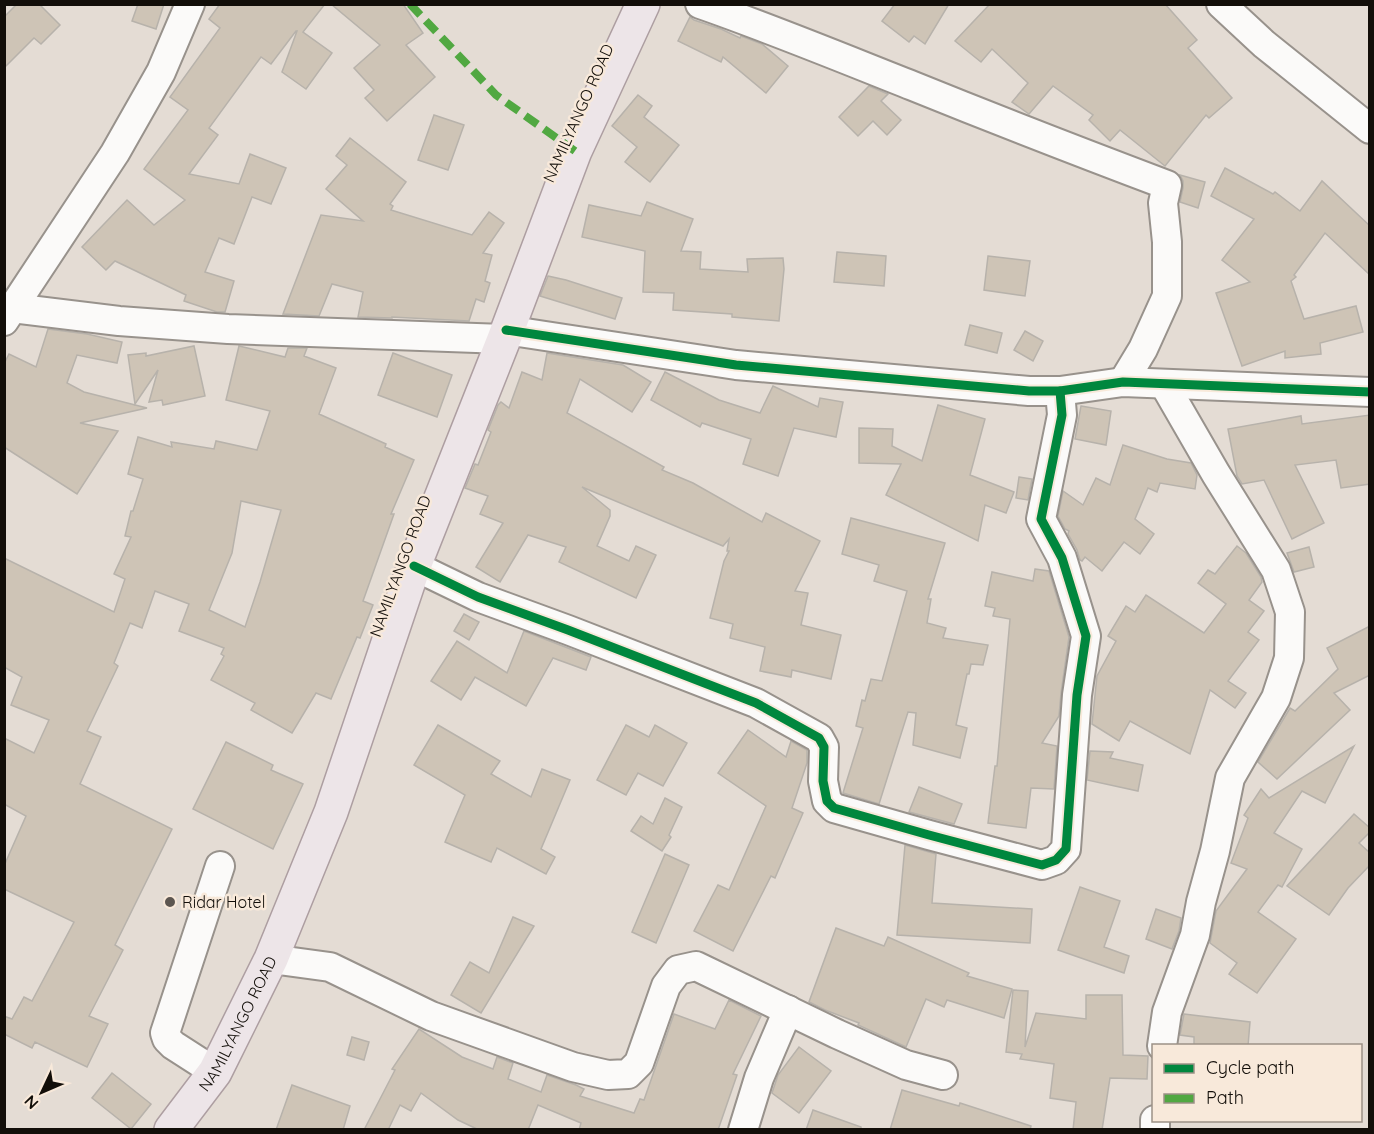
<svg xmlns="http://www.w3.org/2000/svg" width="1374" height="1134" font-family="Quicksand,sans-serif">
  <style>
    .building { fill: #cec4b6; stroke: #b7b2ab; stroke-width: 1.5; fill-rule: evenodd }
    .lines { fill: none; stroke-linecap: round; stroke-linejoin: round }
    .minor-casing { stroke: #98928c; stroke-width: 32 }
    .major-casing { stroke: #ad9ea1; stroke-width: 36 }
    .minor { stroke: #fbfaf9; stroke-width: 28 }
    .major { stroke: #ede5e8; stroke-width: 33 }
    .quiet { stroke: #51a841; stroke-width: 8; stroke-dasharray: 15 8; stroke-linecap: butt }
    .cycleway-casing { stroke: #f8e9da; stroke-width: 13 }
    .cycleway { stroke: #00873e; stroke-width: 9 }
    .poi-dot { fill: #5c5650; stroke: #f8e9da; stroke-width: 2 }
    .labels { text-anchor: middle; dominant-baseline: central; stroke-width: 5; stroke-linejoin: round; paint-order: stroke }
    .street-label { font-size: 16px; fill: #120e09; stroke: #f8e9da }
    .poi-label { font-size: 16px; fill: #120e09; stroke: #f8e9da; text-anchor: start }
  </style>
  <rect width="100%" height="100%" fill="#e4dcd4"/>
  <g class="building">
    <path d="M17,4h22l21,21 -19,19 -7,-6 -30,30v-51z"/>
    <path d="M138,4h26l-8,25 -24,-8z"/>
    <path d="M220,4h105l-22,28 29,21 -26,36 -24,-17 15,-41h-1l-25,33 -10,-7 -52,71 9,7 -29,39 50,10 11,-30 36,14 -15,36 -19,-7 -18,47 -15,-6 -14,34 29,9 -9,31h-8l-33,-11 2,-6 -71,-34 -9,9 -24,-23 45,-47 27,25 31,-25 -41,-31 44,-59 -18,-13 50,-69 -11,-9z"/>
    <path d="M331,4h72l20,29 -17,12 29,32 -48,44 -22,-23 9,-8 -20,-22 26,-23z"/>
    <path d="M895,4h54l-24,40 -11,-8 -5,6 -27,-21z"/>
    <path d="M990,4h175l32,36 -9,8 44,50 -23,20 -3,-3 -41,51 -45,-36 -10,11 -21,-21 4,-5 -40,-29 -24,28 -17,-12 16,-19 -36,-34 -11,13 -26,-21z"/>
    <path d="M690,17l4,3 27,9 19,9 1,-2 21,8 26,22 -22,27 -43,-36 -2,5 -43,-21z"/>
    <path d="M869,86l19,8 -7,7 20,19 -14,15 -14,-14 -15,15 -19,-19z"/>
    <path d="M638,95l14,11 -8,11 35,28 -29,37 -25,-20 12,-15 -25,-21z"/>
    <path d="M434,115l30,10 -16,45 -30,-10z"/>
    <path d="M350,138l56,44 -16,22 3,2 -2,4 81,25 17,-23 15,11 -21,30 9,2 -7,26 5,2 -6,19 -8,-3 -7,22 -77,-4v1l-34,-1 5,-25 -31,-8 -13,32 -36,-2 38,-99 42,6 -37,-32 21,-24 -11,-9z"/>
    <path d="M1225,168l48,26 2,-2 25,19 22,-30 48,45v49l-45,-42 -31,42 2,2 -5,4 13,38 52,-13 7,26 -43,11 1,11 -36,4v-7l-43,15 -26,-73 34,-11 -28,-22 32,-41 -43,-23z"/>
    <path d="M1180,175l25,7 -7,26 -18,-6 3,-14v-7z"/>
    <path d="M647,202l46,17 -12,32 20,1 -1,17 48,3 -1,-13 36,-1 1,11 -5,52 -47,-4v-3l-59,-4 1,-17 -31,-1 2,-41 -63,-14 7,-32 52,11z"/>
    <path d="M837,252l49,4 -2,30 -50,-4z"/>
    <path d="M988,256l42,5 -5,35 -41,-6z"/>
    <path d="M548,276l18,4 56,18 -7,21 -75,-23z"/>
    <path d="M970,325l32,8 -5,20 -32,-8z"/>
    <path d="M48,329l39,5 35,8 -5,21 -40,-8 -10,28 17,9 63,16 -67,15 38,8 -41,63 -73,-47v-83l5,-10 27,13z"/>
    <path d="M1025,331l18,10 -10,20 -19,-11z"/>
    <path d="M194,346l11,50 -42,9 -1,-5 -13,2 9,-32 -23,34 -7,-49 18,-2v3z"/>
    <path d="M239,346l46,11 3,-9h19l-3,8 32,12 -17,46 67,30 -1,3 29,13 -23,54h3l-31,87 10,4 -13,33 -3,-1 -26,62 -15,-6 -24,40 -41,-23 4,-7 -44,-23 13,-24 -3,-2 3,-6 -45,-17 10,-27 -34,-13 -13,37 -12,-5 -16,40 4,3 -31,65 14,6 -21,47 92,45 -57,116 8,5 -34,66 19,8 -21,43 -52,-25 -3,6 -28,-14v-18l8,3 12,-22 8,4 42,-79 -70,-33v-23l22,-50 -22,-12v-66l30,15 15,-33 -38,-15 11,-28 -18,-10v-109l110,54 11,-33 -11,-5 17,-37 -6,-1 6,-25h2l10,-32 -15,-5 10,-37 34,10 -1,-5 43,7 2,-8 41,9 13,-39 -44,-11zM241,501l40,9 -21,72 -15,45 -36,-17 23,-57z"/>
    <path d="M393,353l59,22 -15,42 -59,-22z"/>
    <path d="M547,353l76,12 28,17 -19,30 -52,-33 -13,34 97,54 -2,3 31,13 69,39 4,-9 54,28 -25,50 13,2 -7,32 40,10 -10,44 -39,-9 -1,7 -31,-6 5,-24 -35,-9 3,-14 -23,-6 14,-57 5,-10h-2l2,-12 -6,7 -141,-59 28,23v6l-13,30 32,15 7,-15 20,9 -20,43 -77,-36 7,-15 -38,-12 -28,47 -24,-15 27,-44 -23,-9 8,-18 -23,-8 10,-24 3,1 13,-33 -3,-2 10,-25 3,-3 8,6 13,-36 20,8z"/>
    <path d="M665,372l54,28 41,13 13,-27 45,21 2,-9 23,4 -7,35 -42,-9 -16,48 -35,-12 8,-25 -49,-16 -2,4 -49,-27z"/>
    <path d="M938,405l47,14 -15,56 44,17 -8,21 -21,-8 -7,36 -92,-46 15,-31 -42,-1v-35l34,1 -1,17 30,15z"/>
    <path d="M1081,406l30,5 -5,34 -31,-6z"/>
    <path d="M1370,415v69l-29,4 -5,-28 -41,5 29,58 -32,16 -28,-59 -22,4 -5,-8 -9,-47 73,-13 1,8z"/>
    <path d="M1123,445l44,14 24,4 6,12 -2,14 -35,-6 -3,9 -9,-4 -13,31 19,15 -14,20 -16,-12 -22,29 -17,-14 -3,4 -2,-1 -3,-10 -9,-16 1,-3 -4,-2 -7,-13 5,-25 20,14 13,-27 14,7z"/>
    <path d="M1019,477l13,2 -4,21 -12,-2z"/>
    <path d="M851,518l94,25 -17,56h3l-4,24 19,5 -3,10 45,7 -5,20 -12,-1 -2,10h-2l-11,51 11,3 -7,30 -47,-13 3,-32 -8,-1 -29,92 -36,-11 20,-65 -7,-2 6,-26 3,1 6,-22 11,2 25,-90 -33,-10 5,-16 -37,-11z"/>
    <path d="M1237,546l9,7 15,24 1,5 -13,18 15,11 -16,21 11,8 -31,41 18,12 -11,15 -25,-18 -20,64 -60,-33 -11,20 -27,-17 5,-48 19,-35 -8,-5 18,-30 9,6 11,-17 58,38 22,-29 -28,-21 10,-13 7,4z"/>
    <path d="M1309,547l5,20 -20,5 -7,-19z"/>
    <path d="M1035,569l14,2 20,66 -8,56 -2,23 -17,27 15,3 -3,43 -23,-1 -5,40 -38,-5 7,-57h2l13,-147 -17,-3 2,-8 -10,-2 7,-34 41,9z"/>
    <path d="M464,614l15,8 -10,18 -15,-9z"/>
    <path d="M1370,626v49l-36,18 16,17 -73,69 -19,-17 32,-54 5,3 43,-42 -11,-21z"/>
    <path d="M524,631l67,26 -5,13 -33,-12 -27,48 -51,-29 -14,23 -30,-19 26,-40 50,32z"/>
    <path d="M438,725l62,36 -9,13 40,23 11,-28 28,11 -29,69 14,8 -9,17 -49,-26 -6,14 -46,-20 20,-47 -51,-30z"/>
    <path d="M626,725l23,12 6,-12 32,18 -24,43 -25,-13 -12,22 -29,-15z"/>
    <path d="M748,730l38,27 5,-16 16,9v13l-15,45 11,5 -28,65 -4,-2 -38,75 -39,-20 24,-46 11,5 37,-84 -48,-33z"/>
    <path d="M226,742l47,23 -2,5 32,14 -30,65 -80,-40z"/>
    <path d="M1354,746l-29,57 -23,-12 -28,42 28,16 -20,38 -4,-2 -20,27 38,27 -39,54 -28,-19 8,-11 -27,-20 6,-32 31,-42 -16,-6 17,-45 -4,-3 17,-26 8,9z"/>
    <path d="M1090,751l23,1 -3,6 33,7 -5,26 -51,-11z"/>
    <path d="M919,787l43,17 -8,20 -45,-12z"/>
    <path d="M665,798l17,9 -13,28 2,2 -9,14 -31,-20 10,-15 12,8z"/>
    <path d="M1354,814l16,14v4l-11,11 11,10v12l-22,23 -19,27 -42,-29z"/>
    <path d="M905,845l31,9 -4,49 100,6 -2,34 -133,-8z"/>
    <path d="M665,854l24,11 -33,78 -24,-11z"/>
    <path d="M1080,887l40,14 -16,46 25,9 -5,17 -66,-23z"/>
    <path d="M1156,909l25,9 -2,13 -7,18 -26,-10z"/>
    <path d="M513,917l21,9 -53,87 -30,-18 19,-33 19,11z"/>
    <path d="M836,928l48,18 4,-9 81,36 -2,3 45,13 -8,29 -57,-18 -3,7 -18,-8 -20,48 -48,-22 1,-2 -34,-13 -16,-8z"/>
    <path d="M1013,990l15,1 -3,56 11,-34 50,6v-24h36l1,60 25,1 -1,23 -37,-1 -8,52h-29l3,-28 -26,-4 4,-34 -34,-5 2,-5 -16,-2z"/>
    <path d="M729,1000l32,16 -28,58 4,1 -19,55h-139l2,-7 -43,-18 -10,25h-49l-21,-10 -37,-27 -10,18 -11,-6 -12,25h-24l31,-60 -3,-1 27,-40 43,28 31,12 4,-12 16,6 -5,16 33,13 6,-17 29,10 8,4 -4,7 54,17 6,-14 4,1 30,-86 41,15z"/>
    <path d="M1184,1014l66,8 -2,24h-54v-9l-14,-2z"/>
    <path d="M352,1037l17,5 -5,18 -17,-5z"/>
    <path d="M799,1047l32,24 -32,42 -27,-20 6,-18z"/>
    <path d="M112,1073l39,31 -20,25 -39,-31z"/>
    <path d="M292,1085l58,21 -7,24h-67z"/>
    <path d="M902,1090l57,16 1,-3 71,23 -1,4h-140z"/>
    <path d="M813,1110l48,17v3h-55z"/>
  </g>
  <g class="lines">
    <defs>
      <g id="minor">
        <path d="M700,4c72,25 142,54 213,82 84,34 169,67 254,99l-4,18 4,39v54l-24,53 -20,33"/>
        <path d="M1221,4l43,40 106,85"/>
        <path d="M4,307l115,14 109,8 276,10"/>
        <path d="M4,321l111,-168 46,-81 29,-68"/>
        <path d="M506,330l230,35 293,26h31l63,-9 247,10"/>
        <path d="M414,566l64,31 90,33 188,73 63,35 5,9 -1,34 4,20 7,7 95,27 113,30 14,-5 10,-11 11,-154 9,-59 -24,-78 -21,-39 21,-104 -2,-24"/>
        <path d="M271,959l59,8 101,49 142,51 35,8 20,-1 11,-11 27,-77 12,-16 18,-4 141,68 69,31 37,10"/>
        <path d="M1162,1046l5,-34 28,-77 6,-33 14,-51 15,-73 46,-80 13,-40 1,-46 -14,-42 -60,-96 -52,-90"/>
        <path d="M215,1072l-42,-27 -6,-6 -2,-6 55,-167"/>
        <path d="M743,1130l16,-52 29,-68"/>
        <path d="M1155,1130v-10"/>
      </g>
      <g id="major">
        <path id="s1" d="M171,1130l44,-58 56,-113 60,-147 83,-246 90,-227 71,-188 68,-147"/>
      </g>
    </defs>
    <use href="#minor" class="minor-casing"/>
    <use href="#major" class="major-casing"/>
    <use href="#minor" class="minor"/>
    <use href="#major" class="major"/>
    <path class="quiet" d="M410,4l86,91 79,56"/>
    <defs>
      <g id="cycleway">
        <path d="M506,330l230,35 293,26h31l63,-9 247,10"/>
        <path d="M414,566l64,31 90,33 188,73 63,35 5,9 -1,34 4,20 7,7 95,27 113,30 14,-5 10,-11 11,-154 9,-59 -24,-78 -21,-39 21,-104 -2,-24"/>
      </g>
    </defs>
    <use href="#cycleway" class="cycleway-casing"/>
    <use href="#cycleway" class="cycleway"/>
  </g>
  <circle class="poi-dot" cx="170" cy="902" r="6"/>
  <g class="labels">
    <g class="street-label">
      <text transform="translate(578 113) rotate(-66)">NAMILYANGO ROAD</text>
      <text transform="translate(400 566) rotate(-70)">NAMILYANGO ROAD</text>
      <text stroke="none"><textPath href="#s1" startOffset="126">NAMILYANGO ROAD</textPath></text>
    </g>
    <g class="poi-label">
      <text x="182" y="902">Ridar Hotel</text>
    </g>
  </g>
  <rect width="1374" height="1134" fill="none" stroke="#120e09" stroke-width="12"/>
  <rect x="1152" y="1044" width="210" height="78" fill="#f8e9da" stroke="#9c9186" stroke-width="1.5"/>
  <rect x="1164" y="1064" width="30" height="9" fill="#00873e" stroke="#9c9186" stroke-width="1.5"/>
  <text x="1206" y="1074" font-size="18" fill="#120e09">Cycle path</text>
  <rect x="1164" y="1094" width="30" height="9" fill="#51a841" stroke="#9c9186" stroke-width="1.5"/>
  <text x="1206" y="1104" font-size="18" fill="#120e09">Path</text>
  <g transform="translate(42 1092) rotate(226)" stroke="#f8e9da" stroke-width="4.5" paint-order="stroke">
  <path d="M0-4.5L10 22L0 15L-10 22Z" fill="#120e09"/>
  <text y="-9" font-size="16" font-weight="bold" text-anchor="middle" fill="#120e09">N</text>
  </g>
</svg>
